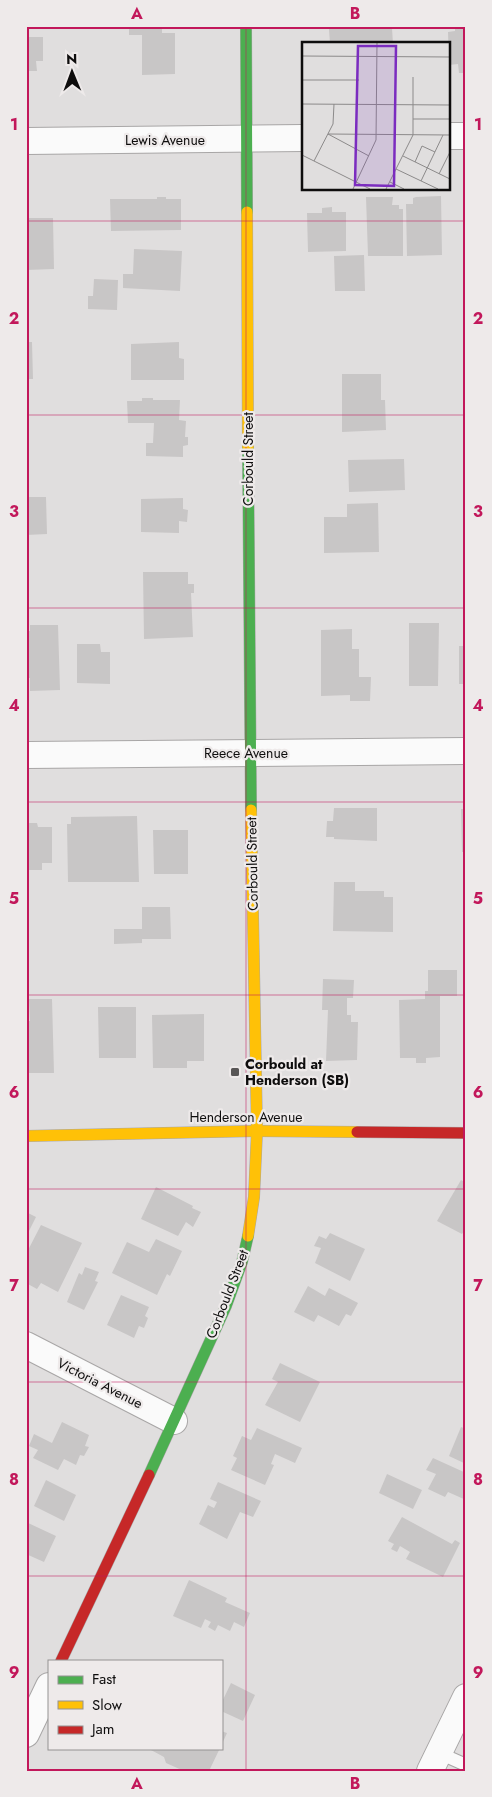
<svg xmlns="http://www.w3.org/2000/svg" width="492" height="1797" font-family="Jost,sans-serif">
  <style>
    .building { fill: #c8c6c6 }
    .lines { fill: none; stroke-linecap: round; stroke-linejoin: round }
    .lane-casing { stroke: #a8a6a6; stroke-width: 14 }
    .street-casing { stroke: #a8a6a6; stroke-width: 28 }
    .fast-casing { stroke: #a8a6a6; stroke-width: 12 }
    .slow-casing { stroke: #a8a6a6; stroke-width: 12 }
    .jam-casing { stroke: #a8a6a6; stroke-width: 12 }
    .lane { stroke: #fafafa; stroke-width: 12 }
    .street { stroke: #fafafa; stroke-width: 26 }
    .fast { stroke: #4caf50; stroke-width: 11 }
    .slow { stroke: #ffc107; stroke-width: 11 }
    .jam { stroke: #c62828; stroke-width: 11 }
    .grid { fill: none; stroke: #c2185b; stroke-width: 1; stroke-opacity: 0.55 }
    .poi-dot { fill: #585656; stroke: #eeeaea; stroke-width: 2 }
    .labels { text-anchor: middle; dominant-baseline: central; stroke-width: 4.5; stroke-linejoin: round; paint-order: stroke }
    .street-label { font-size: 14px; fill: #0e0d0d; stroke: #eeeaea }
    .poi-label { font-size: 14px; font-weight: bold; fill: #0e0d0d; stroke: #eeeaea; text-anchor: start }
    .inset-road { fill: none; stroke: #8c8a8a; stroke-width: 1 }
    .view { fill: #7b2cbf; fill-opacity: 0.15; stroke: #7b2cbf; stroke-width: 2.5 }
    .inset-edge { fill: none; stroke: #0e0d0d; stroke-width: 2.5 }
    .neatline { fill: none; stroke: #c2185b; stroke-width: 2 }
    .grid-label { font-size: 16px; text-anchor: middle; font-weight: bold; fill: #c2185b }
  </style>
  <rect width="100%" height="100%" fill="#e0dede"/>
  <g class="building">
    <path d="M129,26h33v7h13v41l-33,1v-40h-13z"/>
    <path d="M455,26h11v47h-7l-1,-9 -9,1 -1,-33 7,-1z"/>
    <path d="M392,28l1,16h-63l-1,-15z"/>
    <path d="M26,37h17v24h-7l1,10h-11z"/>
    <path d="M441,196l1,59 -35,1 -1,-52h7v-6l3,-1z"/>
    <path d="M157,197h9v2h15v31l-70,1 -1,-32h47z"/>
    <path d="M366,197h27l-1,8h7v4h4v47h-35z"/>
    <path d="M332,207v5h14v39l-38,1 -1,-39h15v-5z"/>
    <path d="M26,218h27l1,51 -28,1z"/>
    <path d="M134,249l48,2 -2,40 -57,-3v-14h10z"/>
    <path d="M364,255l1,36h-30l-1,-35z"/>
    <path d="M94,279l24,1 -1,30 -29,-1v-13h5z"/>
    <path d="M26,342h6l1,37h-7z"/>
    <path d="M179,342v16l5,1v21h-53v-36z"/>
    <path d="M342,374h39v26h4l1,30 -44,2z"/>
    <path d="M142,398h11v2h27l-1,20 7,1 -1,16h3v8l-5,1v11l-37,-1v-13h7l1,-20h-26l-1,-22h15z"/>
    <path d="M404,459l1,31 -56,2 -1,-32z"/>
    <path d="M26,497h20l1,37 -21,1z"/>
    <path d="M183,498v11l5,1 -1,12 -8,-1v12l-38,-1v-33z"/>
    <path d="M378,503l1,49 -55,1v-36h23v-13z"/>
    <path d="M143,572h45v12h6v9h-3l2,44 -49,2z"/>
    <path d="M409,623h30l-1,63h-29z"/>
    <path d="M30,625h28l2,65 -30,1v-13h-4v-47h4z"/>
    <path d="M352,629v20h7v28h12l-1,24h-20v-6l-29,1v-66z"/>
    <path d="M77,644h23l1,8h9v32l-33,-1z"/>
    <rect x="459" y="646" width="7" height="38"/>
    <path d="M334,808h43v33l-43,-2v-2h-8l1,-16h6z"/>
    <path d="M461,809h5v43h-4z"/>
    <path d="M137,816l2,66h-71l-1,-58h4v-7z"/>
    <path d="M28,823h9l1,4h14v36h-10v7h-16v-41h2z"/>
    <path d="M153,830h35v44h-34z"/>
    <path d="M334,882h21v9h29v6h9v35l-60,-1z"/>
    <path d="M142,907h28l1,32h-29v4l-28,1v-15h28z"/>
    <path d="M428,970h29v26h-17v61l-14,1v5h-10v-5h-16l-1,-58 26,-1v-8h3z"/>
    <path d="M323,979l31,1 -1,18h-6v17h4v7h7l-1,38 -31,1 2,-51h-6z"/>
    <path d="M29,999h23l2,74h-28v-52h4z"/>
    <path d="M98,1007h38v51h-37z"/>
    <path d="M204,1014v47h-17v7h-34l-1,-53z"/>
    <path d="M461,1180l5,3v45l-4,6 -25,-13z"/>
    <path d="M156,1187l37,19 -1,2 9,4 -8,15 -7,-5 -8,14 -37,-17z"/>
    <path d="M26,1212l10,5 -10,20z"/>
    <path d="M41,1225l41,18 -24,49 -17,-9 -4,6 -11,-6v-29z"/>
    <path d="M330,1233l35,16 -15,32 -35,-18 6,-15 -7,-2 5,-10 7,3z"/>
    <path d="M156,1239l26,12 -12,25 -3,-2 -10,21 -45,-22 15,-31 22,10z"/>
    <path d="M85,1267l14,5 -4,9 3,1 -14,28 -17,-8 12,-29 3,2z"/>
    <path d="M308,1286l17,10 4,-8 29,15 -7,13 -5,-2 -7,12 -21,-11 -4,7 -20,-10z"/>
    <path d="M121,1295l28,12 -4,9 3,2 -4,10 -5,-2 -5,12 -27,-13z"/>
    <path d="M280,1363l40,19 -20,40 -35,-17 13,-23 -6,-3z"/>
    <path d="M62,1422l27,13 -4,11 4,1 -5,9 -4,-1 -4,10 -12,-6 -6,11 -25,-12 5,-8 -9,-4 5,-12 18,9z"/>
    <path d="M461,1427l5,2v35l-17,-8z"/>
    <path d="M257,1428l45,20 -7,15 -20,-9 -4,10 3,1 -9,20 -34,-15 6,-12 -4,-2 9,-20 9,4z"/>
    <path d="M433,1458l33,15v27l-18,-8 -3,5 -17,-8 8,-15 -10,-4z"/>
    <path d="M387,1474l35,16 -9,19 -34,-16z"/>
    <path d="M46,1480l30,15 -12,26 -30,-15z"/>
    <path d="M218,1482l43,19 -8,16 -13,-5 -13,27 -28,-15 9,-19 6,3 3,-6 -7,-3z"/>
    <path d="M402,1517l50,27 3,-4 5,3 -17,34 -37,-18 4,-7 -10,-6 -3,6 -6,-3 3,-5 -6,-3z"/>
    <path d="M26,1522l30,14 -12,26 -18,-8z"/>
    <path d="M189,1580l38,18 -2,4 25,11 -6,14 -10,-5 -4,9 -12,-6 -3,6 -7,-4 3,-5 -6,-3 -4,9 -28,-12z"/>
    <path d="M231,1683l24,12 -12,26 -22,-10v-7z"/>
    <path d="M221,1731l6,2 -6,13z"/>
    <path d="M152,1748h68l-11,23h-25l-18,-8 -2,-6 -13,-7z"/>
  </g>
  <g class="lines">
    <defs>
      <path id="lane" d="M439,1753l27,12"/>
      <g id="street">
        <path d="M448,136h18"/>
        <path d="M26,141l277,-3"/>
        <path d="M26,755l440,-4"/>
        <path d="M26,1345l148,76"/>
        <path d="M26,1734l23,-48"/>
        <path d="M430,1771l36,-74"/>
      </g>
      <g id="fast">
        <path d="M246,26l1,186"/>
        <path d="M248,448l3,362"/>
        <path d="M149,1475l77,-169 16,-44 6,-26"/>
      </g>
      <g id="slow">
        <path d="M247,212l1,236"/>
        <path d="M26,1136l231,-5 100,1"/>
        <path d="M248,1236l6,-39 3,-66 -6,-321"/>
      </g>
      <g id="jam">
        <path d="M357,1132l109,1"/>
        <path d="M61,1661l88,-186"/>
      </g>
    </defs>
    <use href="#lane" class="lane-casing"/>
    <use href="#street" class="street-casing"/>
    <use href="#fast" class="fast-casing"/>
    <use href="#slow" class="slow-casing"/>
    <use href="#jam" class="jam-casing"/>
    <use href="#lane" class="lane"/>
    <use href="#street" class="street"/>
    <use href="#fast" class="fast"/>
    <use href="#slow" class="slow"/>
    <use href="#jam" class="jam"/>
  </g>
  <path class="grid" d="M246,26v1745M26,221h440M26,415h440M26,608h440M26,802h440M26,995h440M26,1189h440M26,1382h440M26,1576h440"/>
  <rect class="poi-dot" x="230" y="1067" width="10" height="10" rx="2.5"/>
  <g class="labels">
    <g class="street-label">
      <text x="165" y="140">Lewis Avenue</text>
      <text transform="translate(248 459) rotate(-90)">Corbould Street</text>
      <text x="246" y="753">Reece Avenue</text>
      <text transform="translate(252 864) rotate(-91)">Corbould Street</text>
      <text x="246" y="1117">Henderson Avenue</text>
      <text transform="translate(227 1294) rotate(-69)">Corbould Street</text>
      <text transform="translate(100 1383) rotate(27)">Victoria Avenue</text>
    </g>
    <g class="poi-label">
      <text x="245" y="1064">Corbould at<tspan x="245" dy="16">Henderson (SB)</tspan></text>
    </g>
  </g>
  <g transform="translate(302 42)">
    <rect width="148" height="148" fill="#e0dede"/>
    <path class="inset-road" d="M0,14l148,1M0,38h57M0,62l148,1M111,77h37M26,92l122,1M26,92l41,22M0,113l68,34M101,114l47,23M12,119l19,-37 1,-20M113,120l7,-16 13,6M94,127l42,20M137,132l11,-22M119,139l22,-46M88,140l14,7M51,147l23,-49 1,-98M84,147l27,-54v-58"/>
    <path class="view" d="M56,4h38l-2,140 -39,-1z"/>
    <rect width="148" height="148" class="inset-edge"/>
  </g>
  <rect width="492" height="1797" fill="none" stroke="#eeeaea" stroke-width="55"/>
  <rect x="48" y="1660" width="175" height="90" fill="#eeeaea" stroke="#949292"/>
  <rect x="58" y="1676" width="25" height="8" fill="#4caf50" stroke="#949292"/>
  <text x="92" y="1684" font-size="15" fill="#0e0d0d">Fast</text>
  <rect x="58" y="1701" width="25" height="8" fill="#ffc107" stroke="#949292"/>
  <text x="92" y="1710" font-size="15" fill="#0e0d0d">Slow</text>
  <rect x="58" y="1726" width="25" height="8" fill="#c62828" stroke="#949292"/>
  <text x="92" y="1734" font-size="15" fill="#0e0d0d">Jam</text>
  <g transform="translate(72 72) rotate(359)" stroke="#eeeaea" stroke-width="4" paint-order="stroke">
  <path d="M0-4L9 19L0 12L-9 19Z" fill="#0e0d0d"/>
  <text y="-8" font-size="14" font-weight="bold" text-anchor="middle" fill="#0e0d0d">N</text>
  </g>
  <rect x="28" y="28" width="436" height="1742" class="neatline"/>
  <g class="grid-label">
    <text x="137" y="19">A</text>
    <text x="355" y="19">B</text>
    <text x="14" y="130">1</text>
    <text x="478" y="130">1</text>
    <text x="14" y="324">2</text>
    <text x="478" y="324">2</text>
    <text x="14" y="517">3</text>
    <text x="478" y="517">3</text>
    <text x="14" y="711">4</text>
    <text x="478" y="711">4</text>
    <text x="14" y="904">5</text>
    <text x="478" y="904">5</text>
    <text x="14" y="1098">6</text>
    <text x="478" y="1098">6</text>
    <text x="14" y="1291">7</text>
    <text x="478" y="1291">7</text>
    <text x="14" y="1485">8</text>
    <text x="478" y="1485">8</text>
    <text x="14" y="1678">9</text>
    <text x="478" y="1678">9</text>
    <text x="137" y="1789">A</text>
    <text x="355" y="1789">B</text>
  </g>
</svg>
